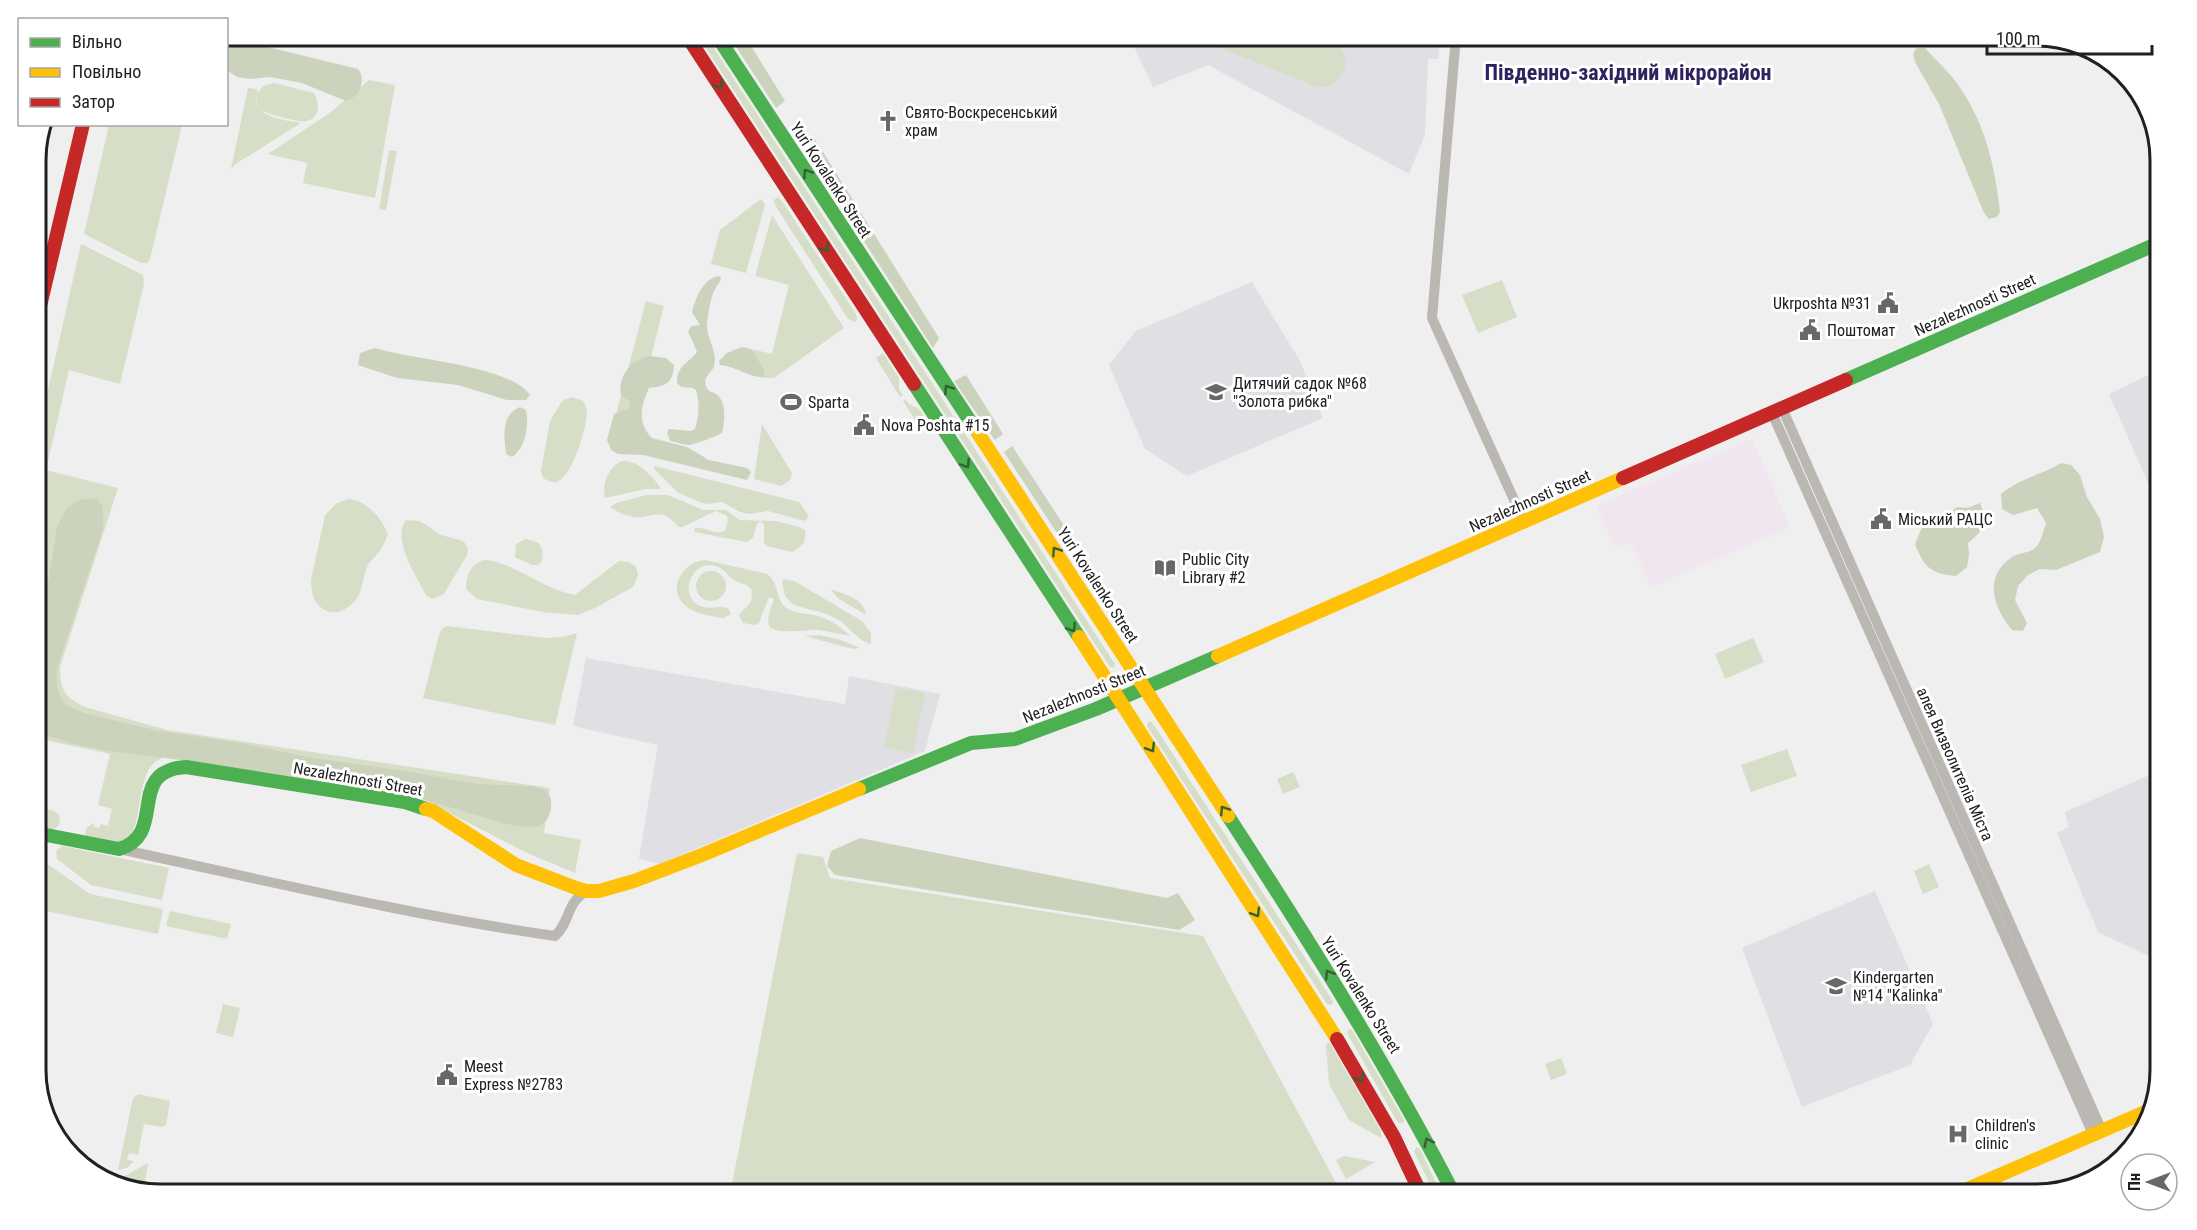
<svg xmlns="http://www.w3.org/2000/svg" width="2197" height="1230" font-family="'Roboto Condensed',sans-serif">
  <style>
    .commercial { fill: #f0e6ef }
    .built { fill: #dfdfe4 }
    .green { fill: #d6dec8 }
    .forest { fill: #cbd3bd }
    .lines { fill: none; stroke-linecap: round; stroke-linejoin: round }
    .street { stroke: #bbb8b3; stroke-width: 10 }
    .fast { stroke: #4caf50; stroke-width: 14 }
    .slow { stroke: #ffc107; stroke-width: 14 }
    .jam { stroke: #c62828; stroke-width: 14 }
    .oneway { stroke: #346036 }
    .labels { text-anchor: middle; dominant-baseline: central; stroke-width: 6; stroke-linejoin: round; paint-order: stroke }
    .poi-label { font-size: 16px; fill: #202020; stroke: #fff; text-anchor: start }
    .street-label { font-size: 16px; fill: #202020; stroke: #fff }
    .district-label { font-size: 22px; font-weight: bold; fill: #30225c; stroke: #fff }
    .rim { fill: none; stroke: #202020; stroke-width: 3 }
  </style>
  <rect width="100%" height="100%" fill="#efefef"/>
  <path class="commercial" d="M1752,439l38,88 -138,60 -22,-45 -14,6 -20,-42z"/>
  <g class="built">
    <path d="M1129,36h311l-2,23h-10l-3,75 -16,40 -201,-109 -55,22z"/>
    <path d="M1252,282l48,79 23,57 -136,58 -42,-27 -36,-84 27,-34z"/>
    <path d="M2161,369v143l-52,-118z"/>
    <path d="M586,658l259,46 4,-28 91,18 -15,57 -265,113 -21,-5 19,-114 -85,-19z"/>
    <path d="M2161,770v192l-63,-30 -41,-99 12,-6 -4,-15z"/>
    <path d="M1875,891l58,133 -23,41 -108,42 -60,-159z"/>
  </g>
  <g class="green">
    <path d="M698,36h8l409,628 -1,4 -4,-1z"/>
    <path d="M1207,36h112c7,3 15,5 21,12 15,18 -2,41 -23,39l-99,-40z"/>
    <path d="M369,80l26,5 -20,113 -72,-15 4,-20 -39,-9 63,-42z"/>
    <path d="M274,83l40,10c6,9 6,25 -7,28 -7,2 -42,-7 -47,-12 -3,-4 -3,-10 -4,-14 -1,24 27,24 45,28l-64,40 -6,6 17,-81 9,1v4l6,-7z"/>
    <path d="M109,125h73l-32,134 -3,4h-6l-57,-29z"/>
    <path d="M389,150l8,1 -11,59 -7,-1z"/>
    <path d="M778,197l4,4 74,113 1,5 -2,3 -7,-3 -73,-114 -1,-5z"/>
    <path d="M761,199l4,6 -19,68 -35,-9 9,-34z"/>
    <path d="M772,215l72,113 -70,50h-15l6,-1 -2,-10 -12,-18 21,5 17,-69 -34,-9z"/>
    <path d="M81,244l62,31 1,9 -24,100 -51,-14 -23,100 72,18 -58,179c0,22 4,30 25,40l82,23 383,58 -6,45 37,7 -6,33 -48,-20 -112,-58 -249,-38c-33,7 -20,61 -38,82l-12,3 -31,-6 1,-8 8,-5v4l5,1 2,-4 7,2 4,-17 -14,-4 12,-51 -74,-16v-288l3,-4 4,-34z"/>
    <path d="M1502,280l15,37 -39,16 -16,-38z"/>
    <path d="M646,301l18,5 -36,140 -19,-5z"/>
    <path d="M883,353l16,25v11l4,6 -3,2 -24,-39z"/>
    <path d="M572,397l11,4c1,2 3,7 4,9 1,15 -15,69 -31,72 -4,1 -9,-2 -13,-4l-2,-7 9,-50 12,-20z"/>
    <path d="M905,399l4,5 10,5 9,13 -2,7 -4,2 -19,-30z"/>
    <path d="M762,424l30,49 -2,7 -9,6 -27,-7z"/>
    <path d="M622,461c16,-1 31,15 39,28h-16l-40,9c-3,-14 3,-31 17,-37z"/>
    <path d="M654,466l145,36 10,14 -4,5 -37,-10 -19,3 -9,-2 -18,-10 -16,2 -9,-3 -20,-9 -23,-23z"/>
    <path d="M646,495h22l35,15h23l14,10 36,1 23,6 6,3c2,12 -3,17 -13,22l-25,-6 -3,-3v-18l-3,-4 -4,3 -4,14 -6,4 -53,-10 1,-4c11,-2 19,8 30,3l3,-10 -1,-5 -11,-5 -34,16h-3c-4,-3 -7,-8 -11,-10 -9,-5 -16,-2 -25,0 -10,2 -25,-4 -33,-10l6,-4z"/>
    <path d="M349,499c19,2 32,19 39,35 -3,7 -6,15 -11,20 -3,4 -7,7 -9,11 -4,8 -5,18 -8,27 -5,13 -23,27 -37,17 -10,-7 -12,-18 -12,-29l14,-65 12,-12z"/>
    <path d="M406,520l14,1 21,14 19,5 5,3 3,6 -1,6 -23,39 -12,5 -6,-4c-9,-18 -35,-56 -20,-75z"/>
    <path d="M526,539l13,4c4,8 6,14 0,22h-7l-17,-8 1,-13z"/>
    <path d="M485,560c29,2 58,30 90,35l44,-34 10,1 7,5 2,9 -5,11 -38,21 -17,7 -35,-3 -66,-13 -11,-10c1,-15 4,-25 19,-29z"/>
    <path d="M705,560l62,14c12,8 8,23 18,33 7,6 20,6 28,8 15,3 26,10 37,21 -11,-2 -22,-5 -33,-6 -10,-1 -41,5 -47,-3 -5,-7 2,-21 4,-28l-5,-2 -10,26 -4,2 -12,-2 -4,-8 12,-13 1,-12c-6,-8 -13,-6 -20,-11 -5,-5 -8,-10 -14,-12 -24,-11 -42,28 -18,39 10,4 19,-1 28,2l3,6 -8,4c-11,-2 -27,-4 -36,-11 -22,-16 -5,-45 18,-47z"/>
    <circle cx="711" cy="586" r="15"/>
    <path d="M784,579l10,2 68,40 9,12v11c-12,-2 -23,-19 -34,-25 -14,-8 -30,-9 -45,-15l-7,-8 -3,-13z"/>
    <path d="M830,589c14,5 34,9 36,26l-27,-16z"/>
    <path d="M447,626l99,12 16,-1 15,-4 -22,92 -132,-27 16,-63 3,-6z"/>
    <path d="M819,635l22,5 19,8 -7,1 -48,-13z"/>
    <path d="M1753,638l11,24 -39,17 -10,-25z"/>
    <path d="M896,688l29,5 -12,60 -29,-6z"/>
    <path d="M1148,721l4,1 181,279 -1,4 -5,-1 -180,-278z"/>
    <path d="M1787,749l10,27 -46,16 -10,-27z"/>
    <path d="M1293,772l7,15 -17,7 -6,-15z"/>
    <circle cx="50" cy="820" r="10"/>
    <path d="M62,846l107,22 -7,32 -71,-15 -34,-26 -1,-8z"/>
    <path d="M797,853l26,4 7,21 373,58 139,258h-612z"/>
    <path d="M36,856l54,38 73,15 -5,25 -122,-25z"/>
    <path d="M1929,864l10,23 -16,7 -9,-23z"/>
    <path d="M170,911l61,13 -4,15 -61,-13z"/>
    <path d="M223,1004l17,4 -7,29 -17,-4z"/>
    <path d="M1349,1029l3,1 52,90 -1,3h-5l-51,-90z"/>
    <path d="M1329,1042l52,89v7l-32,-18 -20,-36 -3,-39z"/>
    <path d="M1561,1058l6,16 -16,6 -6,-16z"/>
    <path d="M138,1094l32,7 -4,24 -4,2 -18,-3 -6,31 -9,-2 -2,7 7,1 -7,7 -9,2 15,-72z"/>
    <path d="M1416,1147l4,2 21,45h-6l-21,-42z"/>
    <path d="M1344,1156l31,6 -29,17 -10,-19z"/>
    <path d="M148,1163l-3,19 -21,-5 1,-1z"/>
  </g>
  <g class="forest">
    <path d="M226,36h17l3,8 26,4 86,21c9,11 1,29 -12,32l-44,-18 -32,-6 -20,2 -13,-2 -10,-7z"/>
    <path d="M729,36h16l40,65 -9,7z"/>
    <path d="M1917,48h8c10,11 22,22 31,34 29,39 39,84 44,130l-3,5 -8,2 -5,-6 -45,-109 -24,-42 -2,-9z"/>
    <path d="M813,136l126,202 -6,10 -132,-204z"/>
    <path d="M718,276l3,1c-1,6 -3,7 -6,12 -5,10 -7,25 -8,36 0,14 11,26 7,41 -2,7 -11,10 -8,20 1,5 6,6 10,8 11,8 9,27 6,39 -5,3 -27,11 -32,12 -6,0 -14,-3 -20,-4l-3,-9 2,-3 22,2 4,-2c4,-13 5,-25 1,-39l-3,-2 -12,-1 -4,-4c0,-18 10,-18 20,-31l-9,-21 4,-5 8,-1 -8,-13c4,-14 10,-32 26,-36z"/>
    <path d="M742,347l9,2 12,18 2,10c-13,2 -30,-11 -45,-12l-1,-4 8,-8z"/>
    <path d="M375,348c37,12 134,17 155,47l-4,5h-19l-49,-15 -61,-7 -39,-13 2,-12z"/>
    <path d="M650,356l16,2 8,7c-1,18 -8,21 -25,23 -8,17 -12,35 3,50l35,9 22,13 38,8 4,4 -4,8 -104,-25 -25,-1 -7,-4 -4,-10 7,-26 16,-6v-6l-9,-7c-4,-19 11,-36 29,-39z"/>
    <path d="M966,375l37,59 -8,6 -41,-59z"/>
    <path d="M520,407l6,3c3,15 0,38 -14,47l-6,-3c-2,-17 -5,-40 14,-47z"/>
    <path d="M1012,446l53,81 -8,6 -53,-81z"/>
    <path d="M2061,463l10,2 9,10 7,22 13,22 4,18 -4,15 -44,18 -16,-1 -12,6 -10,11 -3,14 12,23 -4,8 -11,-1c-19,-23 -29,-53 0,-73 6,-4 16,-4 22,-8 7,-5 9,-18 12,-26l-9,-15 -24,7 -11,-6 -1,-15c18,-15 40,-19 60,-31z"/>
    <path d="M95,498l8,8v23l-46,139v19l5,13 8,7 14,6 75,18 82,12 72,15 86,12 78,14 55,2 14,4 5,9v11l-4,10 -7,6 -16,1 -17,-3 -92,-27 -226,-36 -81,-10 -34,-7 -38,-12v-114l13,-40 8,-51 10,-19 12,-8z"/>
    <path d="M1980,503l6,17 -7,13 -11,10 1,12 -2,12 -11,9c-25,-2 -32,-9 -41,-32l7,-17 36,-20 9,1z"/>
    <path d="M860,838l307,60 11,-5 17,27 -16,10 -344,-55 -8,-9 4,-15z"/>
  </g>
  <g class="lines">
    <g class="street">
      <path d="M1456,36l-24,282 92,204"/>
      <path d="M1782,408l320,723"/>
      <path d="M1772,413l321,721"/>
      <path d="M119,849c145,31 289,66 436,87 10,-9 11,-19 17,-30 3,-7 9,-11 14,-15"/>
    </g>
    <g class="fast">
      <path d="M717,36l257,391"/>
      <path d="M1846,380l315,-138"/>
      <path d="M914,384l165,253"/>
      <path d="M859,789l112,-46 44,-4 81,-30 122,-53"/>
      <path d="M1228,816c80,123 158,247 226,378"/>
      <path d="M36,833l83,16c50,-15 5,-78 67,-82l219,35 21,7"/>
    </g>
    <g class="slow">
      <path d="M974,427l254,389"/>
      <path d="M1079,637l258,402"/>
      <path d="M1218,656l405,-178"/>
      <path d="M426,809l7,2 83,54 60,23 10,3h13l35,-10 68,-26 157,-66"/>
      <path d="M1956,1194l194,-84"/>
    </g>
    <g class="jam">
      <path d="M687,36l227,348"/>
      <path d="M36,323l47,-199"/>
      <path d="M1623,478l223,-98"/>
      <path d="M1337,1039l57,98 27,57"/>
    </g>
  </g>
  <defs><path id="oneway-chevron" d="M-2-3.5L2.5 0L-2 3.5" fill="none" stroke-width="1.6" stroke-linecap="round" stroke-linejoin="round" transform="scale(1.5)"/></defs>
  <g class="oneway">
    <use href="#oneway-chevron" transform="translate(719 85) rotate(57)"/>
    <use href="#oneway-chevron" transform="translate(807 173) rotate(-123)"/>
    <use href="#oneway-chevron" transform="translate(825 248) rotate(57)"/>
    <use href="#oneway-chevron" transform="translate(948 389) rotate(-124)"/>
    <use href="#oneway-chevron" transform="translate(966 464) rotate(57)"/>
    <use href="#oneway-chevron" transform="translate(1056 551) rotate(-124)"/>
    <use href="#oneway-chevron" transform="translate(1072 628) rotate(57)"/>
    <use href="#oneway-chevron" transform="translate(1151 748) rotate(58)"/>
    <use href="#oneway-chevron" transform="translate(1224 810) rotate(-123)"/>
    <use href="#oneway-chevron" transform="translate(1256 913) rotate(58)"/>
    <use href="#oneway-chevron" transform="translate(1329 974) rotate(-122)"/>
    <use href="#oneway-chevron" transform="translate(1360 1078) rotate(60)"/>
    <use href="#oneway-chevron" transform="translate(1428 1142) rotate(-117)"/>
  </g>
  <defs>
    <symbol id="church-bare" viewBox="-9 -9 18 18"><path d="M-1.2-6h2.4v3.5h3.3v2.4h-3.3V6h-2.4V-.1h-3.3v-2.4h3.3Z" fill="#686868" stroke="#fff" stroke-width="2.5" paint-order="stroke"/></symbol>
    <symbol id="civic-bare" viewBox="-9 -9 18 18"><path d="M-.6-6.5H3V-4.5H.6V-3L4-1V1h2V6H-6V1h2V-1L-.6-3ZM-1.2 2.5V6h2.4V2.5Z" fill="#686868" stroke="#fff" stroke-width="2.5" paint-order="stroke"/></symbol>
    <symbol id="school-bare" viewBox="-9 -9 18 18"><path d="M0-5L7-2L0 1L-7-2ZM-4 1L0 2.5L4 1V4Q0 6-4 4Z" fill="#686868" stroke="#fff" stroke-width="2.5" paint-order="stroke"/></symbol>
    <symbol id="stadium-bare" viewBox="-9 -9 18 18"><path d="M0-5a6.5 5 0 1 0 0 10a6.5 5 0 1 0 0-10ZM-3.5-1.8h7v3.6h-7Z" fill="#686868" stroke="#fff" stroke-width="2.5" paint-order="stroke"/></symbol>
    <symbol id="library-bare" viewBox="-9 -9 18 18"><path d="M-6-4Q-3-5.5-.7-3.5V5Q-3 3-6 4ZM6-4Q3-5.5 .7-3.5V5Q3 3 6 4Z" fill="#686868" stroke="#fff" stroke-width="2.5" paint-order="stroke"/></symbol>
    <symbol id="hospital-bare" viewBox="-9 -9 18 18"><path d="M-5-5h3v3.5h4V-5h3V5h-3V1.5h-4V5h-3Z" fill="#686868" stroke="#fff" stroke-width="2.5" paint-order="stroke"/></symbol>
  </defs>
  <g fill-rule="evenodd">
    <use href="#church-bare" x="873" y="106" width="30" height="30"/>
    <use href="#civic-bare" x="1873" y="288" width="30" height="30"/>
    <use href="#civic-bare" x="1795" y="315" width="30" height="30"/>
    <use href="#school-bare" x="1201" y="377" width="30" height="30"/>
    <use href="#stadium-bare" x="776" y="387" width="30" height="30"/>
    <use href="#civic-bare" x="849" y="410" width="30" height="30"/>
    <use href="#civic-bare" x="1866" y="504" width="30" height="30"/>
    <use href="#library-bare" x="1150" y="553" width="30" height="30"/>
    <use href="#school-bare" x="1821" y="971" width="30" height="30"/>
    <use href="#civic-bare" x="432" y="1060" width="30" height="30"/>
    <use href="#hospital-bare" x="1943" y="1119" width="30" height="30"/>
  </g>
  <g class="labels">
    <g class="poi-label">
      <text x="905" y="112">Свято-Воскресенський<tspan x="905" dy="18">храм</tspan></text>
      <text x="1871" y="303" text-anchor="end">Ukrposhta №31</text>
      <text x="1827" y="330">Поштомат</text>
      <text x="1233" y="383">Дитячий садок №68<tspan x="1233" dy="18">"Золота рибка"</tspan></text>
      <text x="808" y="402">Sparta</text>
      <text x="881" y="425">Nova Poshta #15</text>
      <text x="1898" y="519">Міський РАЦС</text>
      <text x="1182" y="559">Public City<tspan x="1182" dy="18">Library #2</tspan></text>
      <text x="1853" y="977">Kindergarten<tspan x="1853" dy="18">№14 "Kalinka"</tspan></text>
      <text x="464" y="1066">Meest<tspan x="464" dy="18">Express №2783</tspan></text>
      <text x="1975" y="1125">Children's<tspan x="1975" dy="18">clinic</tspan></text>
    </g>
    <g class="street-label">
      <text transform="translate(831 180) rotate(57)">Yuri Kovalenko Street</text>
      <text transform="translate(1975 305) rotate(-24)">Nezalezhnosti Street</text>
      <text transform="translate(1530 501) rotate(-24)">Nezalezhnosti Street</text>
      <text transform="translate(1098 585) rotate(57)">Yuri Kovalenko Street</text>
      <text transform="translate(1084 694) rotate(-22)">Nezalezhnosti Street</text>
      <text transform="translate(1955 764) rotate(66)">алея Визволителів Міста</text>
      <text transform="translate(358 779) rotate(10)">Nezalezhnosti Street</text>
      <text transform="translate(1361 995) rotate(58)">Yuri Kovalenko Street</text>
    </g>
    <g class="district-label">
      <text x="1628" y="72">Південно-західний мікрорайон</text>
    </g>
  </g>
  <path d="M0 0H2197V1230H0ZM160 46H2036A114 114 0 0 1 2150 160V1070A114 114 0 0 1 2036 1184H160A114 114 0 0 1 46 1070V160A114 114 0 0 1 160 46Z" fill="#fff" fill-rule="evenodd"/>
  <path class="rim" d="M160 46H2036A114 114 0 0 1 2150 160V1070A114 114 0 0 1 2036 1184H160A114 114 0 0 1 46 1070V160A114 114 0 0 1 160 46Z"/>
  <rect x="18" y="18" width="210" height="108" fill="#ffffff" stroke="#a6a6a6" stroke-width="1.5"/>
  <rect x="30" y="38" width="30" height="9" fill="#4caf50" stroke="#a6a6a6" stroke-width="1.5"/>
  <text x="72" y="48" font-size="18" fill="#202020">Вільно</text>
  <rect x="30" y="68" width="30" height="9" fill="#ffc107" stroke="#a6a6a6" stroke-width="1.5"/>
  <text x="72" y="78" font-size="18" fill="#202020">Повільно</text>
  <rect x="30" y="98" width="30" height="9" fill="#c62828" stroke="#a6a6a6" stroke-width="1.5"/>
  <text x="72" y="108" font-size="18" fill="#202020">Затор</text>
  <g transform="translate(2149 1182) rotate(270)"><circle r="28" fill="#ffffff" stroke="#a6a6a6" stroke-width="1.5"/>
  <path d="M0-4.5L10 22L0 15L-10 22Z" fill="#686868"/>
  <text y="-9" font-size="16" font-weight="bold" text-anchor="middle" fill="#202020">Пн</text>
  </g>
  <path d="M1987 45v9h165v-9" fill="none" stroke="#202020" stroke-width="3"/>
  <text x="1996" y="45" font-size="18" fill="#202020" stroke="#ffffff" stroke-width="4.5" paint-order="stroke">100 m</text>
</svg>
